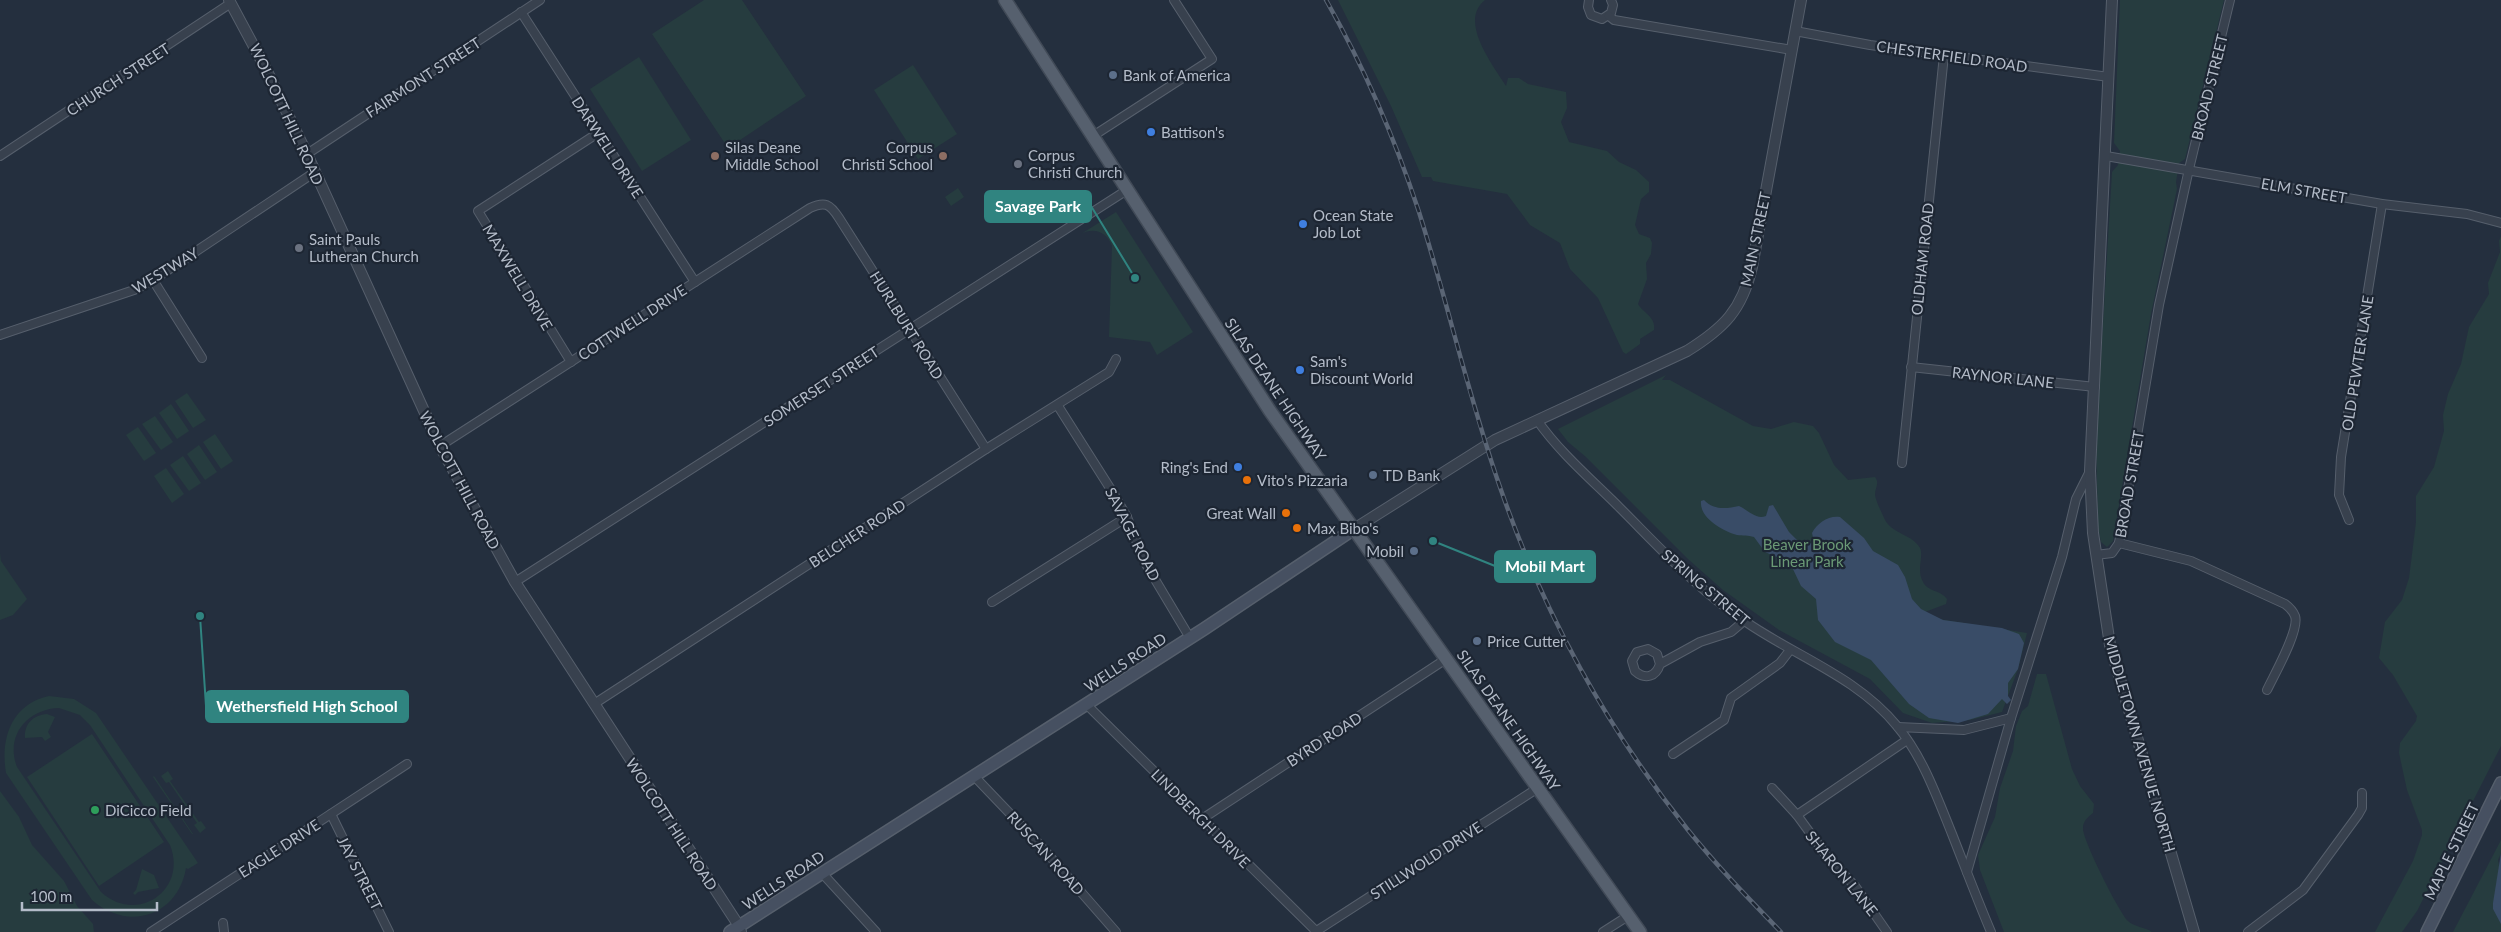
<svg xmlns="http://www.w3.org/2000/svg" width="2501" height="932" font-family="Lato,sans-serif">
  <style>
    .green { fill: #263c3f; fill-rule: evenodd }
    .water { fill: #394c67 }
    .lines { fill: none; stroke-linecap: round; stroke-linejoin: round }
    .minor-casing { stroke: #565f6c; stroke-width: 10 }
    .tertiary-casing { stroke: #565f6c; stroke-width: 12 }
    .secondary-casing { stroke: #565f6c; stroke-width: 14 }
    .primary-casing { stroke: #414a57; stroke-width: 15 }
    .minor { stroke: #38414e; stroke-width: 8 }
    .tertiary { stroke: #38414e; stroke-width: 10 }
    .secondary { stroke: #465061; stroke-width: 11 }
    .primary { stroke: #56606e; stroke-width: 12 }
    .rail-casing { stroke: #5a6575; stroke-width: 4.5 }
    .rail { stroke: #1d2633; stroke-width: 2.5; stroke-dasharray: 8; stroke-linecap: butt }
    .service-dot { fill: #5c6f8a; stroke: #1d2633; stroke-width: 2 }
    .shop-dot { fill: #3f7fe0; stroke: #1d2633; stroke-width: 2 }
    .education-dot { fill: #8d6e63; stroke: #1d2633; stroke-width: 2 }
    .worship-dot { fill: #6b7280; stroke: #1d2633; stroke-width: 2 }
    .food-dot { fill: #e8710a; stroke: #1d2633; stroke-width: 2 }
    .leisure-dot { fill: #2e9e5b; stroke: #1d2633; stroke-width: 2 }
    .labels { text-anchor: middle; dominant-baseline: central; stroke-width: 4.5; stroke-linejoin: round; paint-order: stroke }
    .street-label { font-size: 15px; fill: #b4bcc9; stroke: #1d2633 }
    .poi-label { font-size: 15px; fill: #b4bcc9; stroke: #1d2633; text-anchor: start }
    .park-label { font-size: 15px; fill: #6b9a76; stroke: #1d2633 }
    .leader { fill: none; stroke: #308480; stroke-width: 2 }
    .callout-dot { fill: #308480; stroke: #1d2633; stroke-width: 2 }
    .callout { fill: #308480; stroke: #308480; stroke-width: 2 }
    .callout-label { font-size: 16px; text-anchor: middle; font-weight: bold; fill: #fff }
  </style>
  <rect width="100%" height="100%" fill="#242f3e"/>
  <g class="green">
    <path d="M704,0h38l64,96 -78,52 -76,-114z"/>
    <path d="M1338,0h147c-27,21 8,65 21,86l2,-8h11l9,6 38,8 1,16 -6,14 8,20 38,9 12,11 17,8 13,12v10l-8,7 -6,26 4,9 11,4 2,5 -1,11 -5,9 1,16 -9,25c6,10 18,13 16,26l-14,9v5l-14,10 -3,-2 -25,-54 -28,-29 -10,-26 -30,-18 -23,-31 -74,-13 -2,-4h-9l-31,-71z"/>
    <path d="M2120,0h104l-39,159 -6,4 -3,19 1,7 -26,125 -38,227 -6,6 -6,-5 -3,-15 -2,-86 16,-269 6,-7 2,-14 -6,-8z"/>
    <path d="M639,57l52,83 -49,31 -52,-82z"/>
    <path d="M913,65l44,69 -39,25 -44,-69z"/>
    <path d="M958,188l6,9 -13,9 -6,-9z"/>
    <path d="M1116,212l77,120 -36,23 -7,-13 -41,-5 3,-91c-5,-14 -18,-19 -31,-12z"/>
    <path d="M2501,236v510l-84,165 -15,21h-27l38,-71 9,-26v-5l-15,-40 -8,-37 1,-10 16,-22 1,-5 -24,-41 -14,-17 6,-36 17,-22 7,-22 7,-56v-26l18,-29 10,-36 -1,-16 5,-21 13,-30 8,-37 20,-33 -1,-11 12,-31 -1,-11z"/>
    <path d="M1666,375l-4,5h8l83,46 18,3 23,-7 19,4 6,7 15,32 14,15 27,-3c5,7 0,10 0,18 1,7 7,18 10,25 9,15 27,14 35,28 4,9 -4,21 3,34 5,10 18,8 24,17l-1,5 -21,8 1,5 101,16 -9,36 -16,43 -32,8 -38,3 -29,-10 -33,-34 -91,-49 -56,-40 -34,-30 -103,-103 -18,-15 -10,-13z"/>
    <path d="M187,393l19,27 -13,8 -18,-27z"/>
    <path d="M171,404l18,27 -12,8 -18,-26z"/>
    <path d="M155,416l18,26 -12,8 -19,-26z"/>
    <path d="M138,427l18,26 -12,8 -18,-26z"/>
    <path d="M215,434l18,27 -12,8 -18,-27z"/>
    <path d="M199,445l18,27 -12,8 -18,-26z"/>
    <path d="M183,456l18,27 -12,8 -19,-26z"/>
    <path d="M166,468l18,26 -12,9 -18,-27z"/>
    <path d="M0,553l1,8 26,38 -14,16 -13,5z"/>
    <path d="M2037,674h9l26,95 8,17 14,18 -1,9c-5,4 -10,8 -10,15 -1,11 36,84 45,93 6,6 17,6 24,11h-148l-24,-62 -2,-15 17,-38 5,-29 13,-37 3,-25 6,-15 6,-5z"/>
    <path d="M49,696l25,3 22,14 102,150 -10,6 -2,-1c-8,48 -58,64 -94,32l-86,-127c-6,-35 6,-69 43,-77zM59,708l21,7 10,10 80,120c18,45 -33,80 -69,47l-84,-125c-12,-31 10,-58 42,-59z"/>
    <path d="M47,714l8,3 -7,15 3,5 -6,4 -3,-4 -17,1c-1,-14 8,-23 22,-24z"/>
    <path d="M92,734l72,108 -65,44 -72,-109z"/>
    <path d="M168,771l5,8 -3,2 29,41 2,-1 5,7 -6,5 -6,-8 3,-2 -28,-41 -3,1 -5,-7z"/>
    <path d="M154,776l39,58h-1l-39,-57z"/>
    <path d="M0,791l19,26 13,28 32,36 13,25 16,18 1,8h-94z"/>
    <path d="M2501,840v13l-3,7 3,16v56h-48z"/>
    <path d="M142,869l12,6 5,13 -21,4 -3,3 -2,-2 3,-3z"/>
  </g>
  <g class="water">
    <path d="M1704,500c9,10 22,9 35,6 9,4 17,14 27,10l3,-10 4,-1 16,27 13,13 12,-3 -2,-9c5,-10 17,-18 28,-16l24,21 9,13 25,14 7,12 7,22 9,10 22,11 59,8 17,6 5,9 -6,26 -10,14v13l3,4 -4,4 -5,-5 -14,15 -30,9 -29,-5 -20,-14 -38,-44 -36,-18 -17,-22 -2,-21 -15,-13 -9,-19 -11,-8 -16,-7 -11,-15c-6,-2 -11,-1 -17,-2 -14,-4 -38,-17 -36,-34z"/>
    <path d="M2501,853v71l-8,-15v-6z"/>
  </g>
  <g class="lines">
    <defs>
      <g id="minor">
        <path d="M1589,0l-1,7 3,8 11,4 9,-6 2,-8 -2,-5"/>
        <path d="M521,12l174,270"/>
        <path d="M1609,16l5,4 178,30"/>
        <path d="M1795,31l75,14 239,32"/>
        <path d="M1093,136l119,-77 -38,-59"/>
        <path d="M307,154l233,-154"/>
        <path d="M0,156l231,-153"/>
        <path d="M2106,156l276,48 85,10 34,9"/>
        <path d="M153,280l49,78"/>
        <path d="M0,335l134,-45 19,-10 162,-108"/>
        <path d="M571,362l-93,-151 120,-78"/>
        <path d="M1911,367l184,20"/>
        <path d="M1058,406l57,90 12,21 17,44 46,77"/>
        <path d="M1537,420c23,33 55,60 83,88 40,40 79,83 126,114 51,35 111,55 151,104 26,31 40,71 55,108 13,33 25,65 39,98"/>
        <path d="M440,446l370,-238c15,-7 20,-4 29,10l147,231"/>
        <path d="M1902,463l42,-408"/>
        <path d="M2349,520l-10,-25 2,-38 41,-253"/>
        <path d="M2119,543l72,18 94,43c4,3 8,7 10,12 5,14 -21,59 -28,74"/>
        <path d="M2096,555l16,-2 7,-10 40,-238 30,-136 41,-169"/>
        <path d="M515,582l612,-392"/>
        <path d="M992,602l135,-85"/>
        <path d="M1660,664l-3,-10 -9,-5 -11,3 -5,9 3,10c10,9 21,6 25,-7l40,-22 31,-10 13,-11"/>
        <path d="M594,704l392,-255 123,-77 7,-13"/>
        <path d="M1086,704l230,227"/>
        <path d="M1898,727l66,3 47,-12"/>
        <path d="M1673,754l51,-34 7,-22 49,-35 10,-13"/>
        <path d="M974,776l65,68 77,88"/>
        <path d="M1772,788l25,27 32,44 26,27 32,46"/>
        <path d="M331,814l58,118"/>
        <path d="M1797,815l110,-75"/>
        <path d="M1202,819l244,-160"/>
        <path d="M1967,872l44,-154 51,-161 14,-58 14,-28"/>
        <path d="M822,873l54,59"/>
        <path d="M223,923l1,9"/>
        <path d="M151,932l256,-168"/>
        <path d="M1315,932l223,-144"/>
        <path d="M1603,932l25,-16"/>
        <path d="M2248,932l55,-42 55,-75 4,-7v-15"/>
      </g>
      <g id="tertiary">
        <path d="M229,0l37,69 41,85 133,292 75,136 224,344 2,6"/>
        <path d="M2112,0l-22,471 3,62 17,112 84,287"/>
        <path d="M1354,529l141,-89 192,-89c37,-23 55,-41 65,-84l49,-267"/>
      </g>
      <g id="secondary">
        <path d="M730,932l474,-303 150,-100"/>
        <path d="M2427,932l74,-149"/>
      </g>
      <path id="primary" d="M1005,0l265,411 370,521"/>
    </defs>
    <use href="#minor" class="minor-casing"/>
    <use href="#tertiary" class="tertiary-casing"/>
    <use href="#secondary" class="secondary-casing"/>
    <use href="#primary" class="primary-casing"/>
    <use href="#minor" class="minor"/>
    <use href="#tertiary" class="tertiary"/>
    <use href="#secondary" class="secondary"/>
    <use href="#primary" class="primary"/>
    <defs>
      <path id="rail" d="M1326,0c38,67 69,139 93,212 29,92 50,187 82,278 42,122 107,240 187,340 29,36 61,69 93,102"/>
    </defs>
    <use href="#rail" class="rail-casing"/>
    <use href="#rail" class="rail"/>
  </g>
  <g class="service-dot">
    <circle cx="1113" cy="75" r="5"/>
    <circle cx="1373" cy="475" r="5"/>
    <circle cx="1414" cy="551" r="5"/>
    <circle cx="1477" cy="641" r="5"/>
  </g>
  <g class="shop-dot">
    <circle cx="1151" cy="132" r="5"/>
    <circle cx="1303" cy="224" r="5"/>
    <circle cx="1300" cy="370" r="5"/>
    <circle cx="1238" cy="467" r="5"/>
  </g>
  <g class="education-dot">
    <circle cx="715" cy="156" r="5"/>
    <circle cx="943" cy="156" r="5"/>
  </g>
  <g class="worship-dot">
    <circle cx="1018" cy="164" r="5"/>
    <circle cx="299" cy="248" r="5"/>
  </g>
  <g class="food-dot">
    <circle cx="1247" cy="480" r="5"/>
    <circle cx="1286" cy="513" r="5"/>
    <circle cx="1297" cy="528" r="5"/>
  </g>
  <circle class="leisure-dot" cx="95" cy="810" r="5"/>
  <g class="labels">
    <g class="street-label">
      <text transform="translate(1952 56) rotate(8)">CHESTERFIELD ROAD</text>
      <text transform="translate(423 77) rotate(-33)">FAIRMONT STREET</text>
      <text transform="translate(118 79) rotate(-33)">CHURCH STREET</text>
      <text transform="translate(2209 87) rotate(-76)">BROAD STREET</text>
      <text transform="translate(287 114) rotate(65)">WOLCOTT HILL ROAD</text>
      <text transform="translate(608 147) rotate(57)">DARWELL DRIVE</text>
      <text transform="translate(2304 190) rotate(10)">ELM STREET</text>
      <text transform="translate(1755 239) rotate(-78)">MAIN STREET</text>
      <text transform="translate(1922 259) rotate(-84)">OLDHAM ROAD</text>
      <text transform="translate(165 270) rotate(-31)">WESTWAY</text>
      <text transform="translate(518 277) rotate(59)">MAXWELL DRIVE</text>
      <text transform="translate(632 322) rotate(-33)">COTTWELL DRIVE</text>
      <text transform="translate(907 325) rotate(58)">HURLBURT ROAD</text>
      <text transform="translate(2357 363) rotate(-81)">OLD PEWTER LANE</text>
      <text transform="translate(2003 377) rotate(6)">RAYNOR LANE</text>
      <text transform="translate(821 386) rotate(-33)">SOMERSET STREET</text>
      <text transform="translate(1276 389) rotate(56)">SILAS DEANE HIGHWAY</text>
      <text transform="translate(460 480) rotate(62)">WOLCOTT HILL ROAD</text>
      <text transform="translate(2129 484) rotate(-80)">BROAD STREET</text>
      <text transform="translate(857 533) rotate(-33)">BELCHER ROAD</text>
      <text transform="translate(1133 534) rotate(63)">SAVAGE ROAD</text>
      <text transform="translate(1706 587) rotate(40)">SPRING STREET</text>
      <text transform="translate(1125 662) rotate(-33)">WELLS ROAD</text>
      <text transform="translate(1509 720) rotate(55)">SILAS DEANE HIGHWAY</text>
      <text transform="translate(1324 739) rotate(-33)">BYRD ROAD</text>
      <text transform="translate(2140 744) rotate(74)">MIDDLETOWN AVENUE NORTH</text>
      <text transform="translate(1201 818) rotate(45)">LINDBERGH DRIVE</text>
      <text transform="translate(672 824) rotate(57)">WOLCOTT HILL ROAD</text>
      <text transform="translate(279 848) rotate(-33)">EAGLE DRIVE</text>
      <text transform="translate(2451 851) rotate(-64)">MAPLE STREET</text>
      <text transform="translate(1046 853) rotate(48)">RUSCAN ROAD</text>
      <text transform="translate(1426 860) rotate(-33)">STILLWOLD DRIVE</text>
      <text transform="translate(360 873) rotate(63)">JAY STREET</text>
      <text transform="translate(1842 873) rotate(51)">SHARON LANE</text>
      <text transform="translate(783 880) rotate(-33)">WELLS ROAD</text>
    </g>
    <g class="poi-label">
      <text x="1123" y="75">Bank of America</text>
      <text x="1161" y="132">Battison's</text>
      <text x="725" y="147">Silas Deane<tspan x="725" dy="17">Middle School</tspan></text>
      <text x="933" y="147" text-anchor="end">Corpus<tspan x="933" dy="17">Christi School</tspan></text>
      <text x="1028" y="155">Corpus<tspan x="1028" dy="17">Christi Church</tspan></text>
      <text x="1313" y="215">Ocean State<tspan x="1313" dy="17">Job Lot</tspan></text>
      <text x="309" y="239">Saint Pauls<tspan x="309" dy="17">Lutheran Church</tspan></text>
      <text x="1310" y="361">Sam's<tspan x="1310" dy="17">Discount World</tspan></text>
      <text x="1228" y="467" text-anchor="end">Ring's End</text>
      <text x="1383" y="475">TD Bank</text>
      <text x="1257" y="480">Vito's Pizzaria</text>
      <text x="1276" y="513" text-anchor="end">Great Wall</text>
      <text x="1307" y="528">Max Bibo's</text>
      <text x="1404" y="551" text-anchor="end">Mobil</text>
      <text x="1487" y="641">Price Cutter</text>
      <text x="105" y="810">DiCicco Field</text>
    </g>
    <g class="park-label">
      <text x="1807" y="544">Beaver Brook<tspan x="1807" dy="17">Linear Park</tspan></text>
    </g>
  </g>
  <path class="leader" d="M1135 278L1091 206M1433 541L1495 566M200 616L206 706"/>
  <g class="callout-dot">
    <circle cx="1135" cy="278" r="5"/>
    <circle cx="1433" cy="541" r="5"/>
    <circle cx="200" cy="616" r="5"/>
  </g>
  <g class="callout">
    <rect x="985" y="191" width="106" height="31" rx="5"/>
    <rect x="1495" y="551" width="100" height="31" rx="5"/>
    <rect x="206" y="691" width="202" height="31" rx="5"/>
  </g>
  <g class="callout-label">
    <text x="1038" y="212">Savage Park</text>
    <text x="1545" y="572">Mobil Mart</text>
    <text x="307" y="712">Wethersfield High School</text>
  </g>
  <path d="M22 902v8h135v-8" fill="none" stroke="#b4bcc9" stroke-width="2.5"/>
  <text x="30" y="902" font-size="15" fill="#b4bcc9" stroke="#1d2633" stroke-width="4" paint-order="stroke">100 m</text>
</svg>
